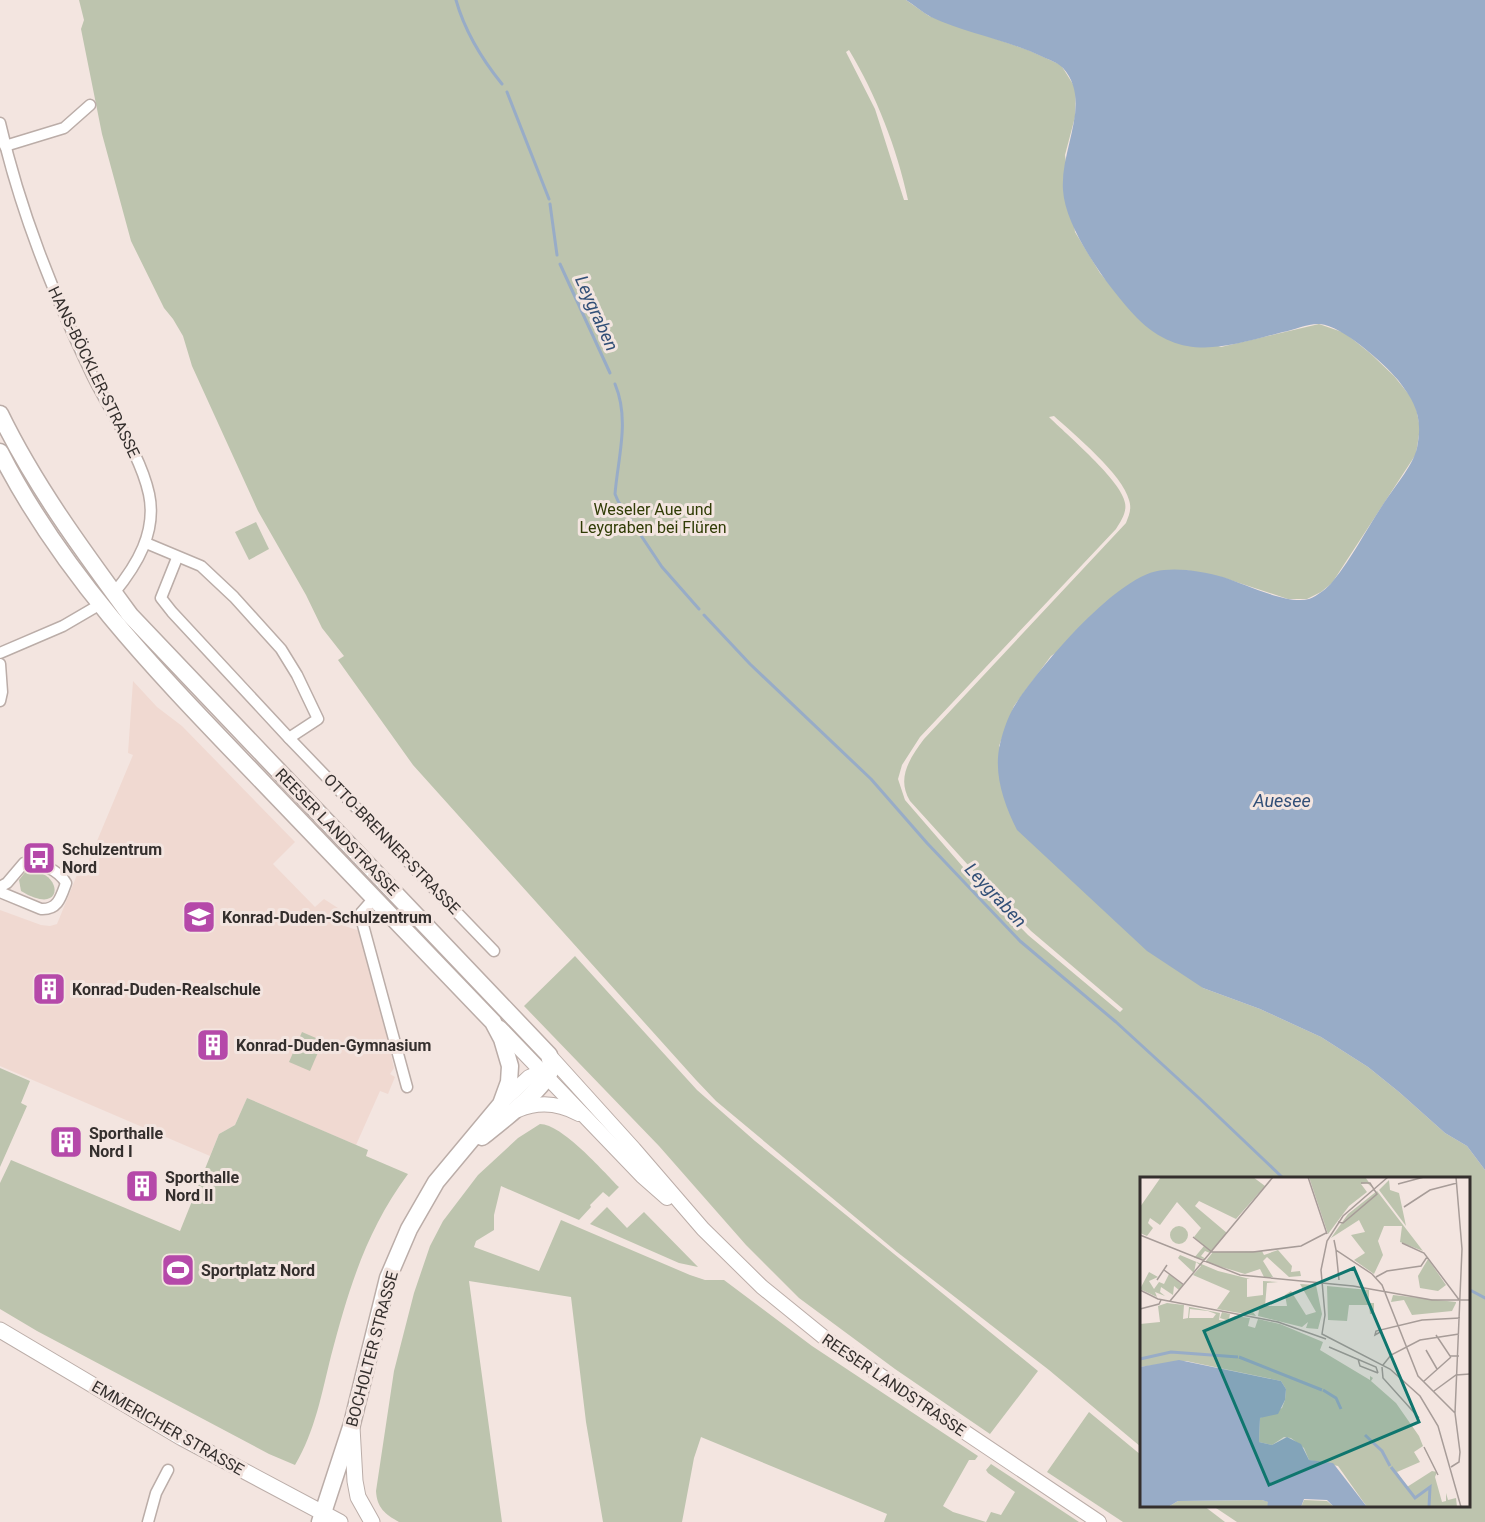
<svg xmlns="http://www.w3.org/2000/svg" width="1485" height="1522" font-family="Roboto,sans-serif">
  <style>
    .built { fill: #f0d9d1 }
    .green { fill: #bdc4ae; fill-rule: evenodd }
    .water { fill: #98acc7 }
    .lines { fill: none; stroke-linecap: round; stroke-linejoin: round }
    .stream { stroke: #98acc7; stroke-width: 3 }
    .minor-casing { stroke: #bbada8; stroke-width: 13 }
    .tertiary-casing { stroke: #bbada8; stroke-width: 16 }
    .secondary-casing { stroke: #bbada8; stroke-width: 17 }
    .primary-casing { stroke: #bbada8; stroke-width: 19 }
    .minor { stroke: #fff; stroke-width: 10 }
    .tertiary { stroke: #fff; stroke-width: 14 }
    .secondary { stroke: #fff; stroke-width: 15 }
    .primary { stroke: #fff; stroke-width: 16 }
    .labels { text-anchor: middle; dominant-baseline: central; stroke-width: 6; stroke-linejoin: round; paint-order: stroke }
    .street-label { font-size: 16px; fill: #342f2d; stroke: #f3e5e0 }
    .park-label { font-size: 16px; fill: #303c05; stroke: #f3e5e0 }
    .poi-label { font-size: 16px; font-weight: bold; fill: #342f2d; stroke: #f3e5e0; text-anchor: start }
    .water-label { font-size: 18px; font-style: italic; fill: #324f77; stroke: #f3e5e0 }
    .inset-river { fill: none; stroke: #98acc7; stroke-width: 3 }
    .inset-road { fill: none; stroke: #a79c98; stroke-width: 1.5 }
    .view { fill: #0f766e; fill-opacity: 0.15; stroke: #0f766e; stroke-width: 3 }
    .inset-edge { fill: none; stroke: #342f2d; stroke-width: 3 }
  </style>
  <rect width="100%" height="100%" fill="#f3e5e0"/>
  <path class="built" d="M133,681l24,26 25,19 113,116 -22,22 42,43 9,-8 17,11 -5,13 27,9 31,136 -4,6 5,3 -7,17 -8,-3 -24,54 -109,-47 -12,27 -16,9 -9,22 -210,-90v-156l41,15 9,1 7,-2 22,-54 5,2 49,-117 -5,-2z"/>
  <g class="green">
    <path d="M79,0h827l23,16 99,34 33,15 15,24 -1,28 -10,38 10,77 25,41 37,44 84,30 98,-23 26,9 26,21 23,22 21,26 5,26 -4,26 -84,129 -11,9 -14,7h-19l-67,-22 -36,-7 -134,86 -37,50 -15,40 204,242 57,21 61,28 47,30 31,25 46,41 22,13 18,24v352h-248l-24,-16h255v-328h-326l-1,269 -92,-77 -152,-118 -181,-151 -20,-21 -283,-315 -75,-105 6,-4 -22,-28 -16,-33 -48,-84 -66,-145 -9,-30 -10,-17 -9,-11 -33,-67 -29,-107 -21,-105 3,-9zM849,50c27,45 48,98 59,150h-4l-29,-91 -29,-57zM1054,416c20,18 69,59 75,84 3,9 0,15 -3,23l-202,216c-14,19 -28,39 -14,62l68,75 53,55 92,78 -3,3 -92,-77 -52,-53 -71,-82 -7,-21 4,-14 18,-28 196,-208c5,-8 11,-17 9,-26 -3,-22 -59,-69 -76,-86z"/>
    <path d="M256,522l13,27 -20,11 -14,-28z"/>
    <path d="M26,871c37,-3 41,48 -5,20l-2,-11z"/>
    <path d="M575,956l122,134 58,51 283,230 -48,63 -95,-65 -96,-71 -53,-53 -87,-99 -135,-140z"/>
    <path d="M302,1032l21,9 -13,30 -21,-9z"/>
    <path d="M0,1068l30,13 -9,22 6,3 -27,61z"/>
    <path d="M247,1098l121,52 -2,6 42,18c-42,57 -59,114 -77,182 -9,36 -16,76 -36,109l-26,-11 -232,-123 -37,-22v-126l11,-23 169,71 39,-97 16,-9z"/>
    <path d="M540,1124c22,0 63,47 79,63l-10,10 -6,-5 -13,13 1,2 -12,13 -78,-34 -7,29v15l-18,11 -2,6 65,24 22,-51 129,55 15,5h19l88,66 166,110 -3,4h-6l-26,46 10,6 33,10 5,-10 10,3 14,-23 -27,-19 -2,-3 5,-6 88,58h-195l3,-8 -186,-77 -7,21 -12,64h-79l-17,-100 -15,-125 -102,-16 33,241h-103c-14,-8 -22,-14 -23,-31l18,-120 20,-78 16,-47 13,-25 35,-46 40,-37z"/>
    <path d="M607,1207l20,21 17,-16 54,55 -19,-4 -89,-39z"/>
    <path d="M1089,1412l52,43 1,51h62l21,16h-102l-76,-50z"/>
  </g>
  <path class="water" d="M906,0h579v1170l-18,-24 -22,-13 -46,-41 -31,-25 -47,-30 -61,-28 -57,-21 -56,-37 -130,-121c-13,-26 -24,-57 -17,-86 3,-13 9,-31 17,-42 24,-36 102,-130 147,-132 19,-2 40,2 59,7 22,7 64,28 86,22 8,-3 19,-11 24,-18 19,-23 33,-51 49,-75 10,-16 31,-40 35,-58 6,-30 -1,-45 -19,-68 -15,-18 -56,-54 -78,-56 -11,-1 -26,6 -37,8 -55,14 -100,32 -146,-14 -27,-28 -72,-89 -74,-128 -3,-42 30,-88 0,-122 -5,-5 -13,-8 -20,-11 -36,-17 -77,-24 -112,-40 -9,-5 -17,-12 -25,-17z"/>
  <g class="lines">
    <g class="stream">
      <path d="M456,0c9,32 25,58 46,84"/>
      <path d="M507,92l42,107"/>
      <path d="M550,204l7,51"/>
      <path d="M560,264l50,109"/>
      <path d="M615,384c15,36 3,73 0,110l3,7 44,66 37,42"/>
      <path d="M704,615l46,49 121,115 56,64 93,98 96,81 83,76 84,80"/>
      <path d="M1468,1289l17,9"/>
    </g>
    <defs>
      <g id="minor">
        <path d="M0,123c20,88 53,170 92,252 18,37 48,78 57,119 8,38 -12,71 -35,99"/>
        <path d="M5,146l59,-18 26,-23"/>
        <path d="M146,543l55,23 33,31 47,52 16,26 21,44 -29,19"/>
        <path d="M177,558l-16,40 11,14 117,126 205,213"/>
        <path d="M0,653l63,-27 36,-21"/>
        <path d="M0,664l2,28 -2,9"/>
        <path d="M0,887l7,-4 17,-20c14,-2 35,7 42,20 -5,14 -8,27 -25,26l-41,-17"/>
        <path d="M374,898l-14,16 47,173"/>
        <path d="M148,1522l8,-29 12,-23"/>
      </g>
      <g id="tertiary">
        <path d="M500,1028l142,148 25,22"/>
        <path d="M549,1055l85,94 69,80 59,58 64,52 273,183"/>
        <path d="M501,1103l28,-26 19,-8"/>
        <path d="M518,1110c21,-9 41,-7 61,4"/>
      </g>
      <g id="secondary">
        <path d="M0,1330l182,108 158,84"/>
        <path d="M352,1427l3,54 3,16 14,25"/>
      </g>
      <g id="primary">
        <path d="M0,414c35,72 83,137 130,201l419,440c1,5 3,10 2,14 -5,19 -53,55 -69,68"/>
        <path d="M0,452c63,124 158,221 253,320 80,84 160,167 240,250l9,17 8,27 -1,16 -8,22 -65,78 -27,47 -21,49 -36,146 -32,98"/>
      </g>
    </defs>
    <use href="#minor" class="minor-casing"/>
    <use href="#tertiary" class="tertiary-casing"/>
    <use href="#secondary" class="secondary-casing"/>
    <use href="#primary" class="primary-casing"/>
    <use href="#minor" class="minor"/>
    <use href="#tertiary" class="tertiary"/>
    <use href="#secondary" class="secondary"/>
    <use href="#primary" class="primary"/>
  </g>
  <defs>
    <symbol id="bus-square" viewBox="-11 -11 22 22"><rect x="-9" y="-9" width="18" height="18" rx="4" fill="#b549a9" stroke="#f3e5e0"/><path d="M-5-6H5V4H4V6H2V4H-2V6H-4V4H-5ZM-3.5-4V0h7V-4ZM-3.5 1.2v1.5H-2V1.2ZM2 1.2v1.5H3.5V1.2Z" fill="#fff"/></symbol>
    <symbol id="school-square" viewBox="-11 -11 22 22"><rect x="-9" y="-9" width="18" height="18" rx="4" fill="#b549a9" stroke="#f3e5e0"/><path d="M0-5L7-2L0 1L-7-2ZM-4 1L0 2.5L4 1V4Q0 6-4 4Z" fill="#fff"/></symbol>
    <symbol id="building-square" viewBox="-11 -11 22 22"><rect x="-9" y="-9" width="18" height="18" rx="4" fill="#b549a9" stroke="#f3e5e0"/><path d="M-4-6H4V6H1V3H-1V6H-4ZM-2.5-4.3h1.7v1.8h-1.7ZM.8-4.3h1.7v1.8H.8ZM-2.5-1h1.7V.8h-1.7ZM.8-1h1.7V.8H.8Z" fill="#fff"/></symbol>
    <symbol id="stadium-square" viewBox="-11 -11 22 22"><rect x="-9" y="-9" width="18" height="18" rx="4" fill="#b549a9" stroke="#f3e5e0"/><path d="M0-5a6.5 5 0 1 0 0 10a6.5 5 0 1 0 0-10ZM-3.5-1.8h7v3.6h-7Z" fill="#fff"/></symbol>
  </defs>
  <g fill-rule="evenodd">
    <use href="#bus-square" x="20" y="839" width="38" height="38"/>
    <use href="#school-square" x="180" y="898" width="38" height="38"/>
    <use href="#building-square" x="30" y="970" width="38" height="38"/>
    <use href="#building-square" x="194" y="1026" width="38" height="38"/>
    <use href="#building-square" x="47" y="1123" width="38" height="38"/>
    <use href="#building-square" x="123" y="1167" width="38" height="38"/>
    <use href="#stadium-square" x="159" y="1251" width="38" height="38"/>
  </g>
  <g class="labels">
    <g class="street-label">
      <text transform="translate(94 372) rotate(64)">HANS-BÖCKLER-STRASSE</text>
      <text transform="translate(337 832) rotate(46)">REESER LANDSTRASSE</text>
      <text transform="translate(392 844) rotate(46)">OTTO-BRENNER-STRASSE</text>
      <text transform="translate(372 1349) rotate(-75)">BOCHOLTER STRASSE</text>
      <text transform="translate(894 1385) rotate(34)">REESER LANDSTRASSE</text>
      <text transform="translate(168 1428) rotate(30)">EMMERICHER STRASSE</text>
    </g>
    <g class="park-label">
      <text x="653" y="509">Weseler Aue und<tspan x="653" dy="18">Leygraben bei Flüren</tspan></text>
    </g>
    <g class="poi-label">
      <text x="62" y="849">Schulzentrum<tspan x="62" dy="18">Nord</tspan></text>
      <text x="222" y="917">Konrad-Duden-Schulzentrum</text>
      <text x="72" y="989">Konrad-Duden-Realschule</text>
      <text x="236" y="1045">Konrad-Duden-Gymnasium</text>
      <text x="89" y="1133">Sporthalle<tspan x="89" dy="18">Nord I</tspan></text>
      <text x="165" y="1177">Sporthalle<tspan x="165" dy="18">Nord II</tspan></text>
      <text x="201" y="1270">Sportplatz Nord</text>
    </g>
    <g class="water-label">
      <text transform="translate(597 313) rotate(66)">Leygraben</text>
      <text x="1282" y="800">Auesee</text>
      <text transform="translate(996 895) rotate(47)">Leygraben</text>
    </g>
  </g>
  <g transform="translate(1140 1177)">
    <rect width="330" height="330" fill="#f3e5e0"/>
    <path d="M21,0h92l12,9 -29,33 -37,-18 -4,5 32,27 -17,20 -5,-2 -4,5 5,3 -12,-1 10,-12 -10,-9 7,-9 -24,-26 -17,23 -10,-7 -2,5 5,5 -6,8 -7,-3v-26zM169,0h56l9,12 -7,-6 -6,1 6,8 -18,14 -21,28zM249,3l1,10 9,3 7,33 -27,-36zM237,14l46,60 -23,-9 2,-16h-18l-6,15 5,14 -9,19 -20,-14 11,-7 -14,-18 14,-3 -6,-12 -28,18 17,-24zM30 58a9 9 0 1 1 18 0a9 9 0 1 1-18 0ZM138,73l14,16 -1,6 9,-1 1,5 -12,1 -22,-20 -4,4 10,16h-9l-4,-8 -15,5 -40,-12 8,-10 49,-1 2,4zM40,78l38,16 32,8h-3v18l16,-2v-14l15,1 -11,1 -2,23h22l-2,-11 6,-4 15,24 10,-3 -16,-28 16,1 6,29 -4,15 -12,-1 2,-6 -6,5 -44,-11 1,-6 -6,2 3,4 -39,-7 13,-18 -37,-16 8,-9 -5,-4 -2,11 -16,-15zM288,82l18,26 -8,6 -18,-3 -2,-12zM9,95l9,5 -9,4 5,8 5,-7 5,2 5,-10 14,11 -4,5 -5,-4 -1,9 -12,-8 -1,5 5,4 -10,-4 2,5 -17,-8zM187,109l42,4v13h5v11h-4l-1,-9h-20l-2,16 -19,-1zM253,118l63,7v1l-4,8 -40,4 -8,-15 -13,2zM27,126l17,2 -1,14 5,-1 1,-11 -4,-1 35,7 -1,7 10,1 -9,-3 2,-6 8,2 -1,5 6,-3 15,2 -2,8 7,2 3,-9 22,5 43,18 -3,8 50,30v-4l3,2 -2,3 25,22 23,33 4,10 -9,6 6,10 -23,10 10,15 25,-16 5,1 -2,5 7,25 4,-1v-8l2,7 8,-2 1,9h-90l-29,-41 -29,-6 -5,-12 -13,-10 -7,-1 -12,8 -13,-3 1,-24 22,-10 3,-8 1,-11 -5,-8 -95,-20 -46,6v-43l20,-2 -2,-16zM50,132l18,2 8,3 -3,4h-24zM122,323l7,2 -2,5h-99l10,-6zM164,323l23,1 6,5 -32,1z" fill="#bdc4ae" fill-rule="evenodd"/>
    <path d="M39,183l102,21 5,8 -1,11 -7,14 -18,4 -1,24 13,3 15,-8 14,7 8,16 24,3 34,44h-33l-7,-7 -23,-1 -3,8h-34l1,-5 -6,-2 -84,1 -10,6h-28v-140z" fill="#98acc7"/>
    <path class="inset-river" d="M99,180l83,33M0,182l31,-7 67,5M183,213l13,8 5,11M225,258l17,16 8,15M251,290l24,31 15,-11 -1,20"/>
    <path class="inset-road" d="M168,0l19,57M248,0l-45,39 -16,25 -6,29 4,45 -3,19 68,35 30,27 18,30 23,81M258,7l26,-7M264,30l26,-17 27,-7M198,45l5,1 34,-29 -7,-11h-9M0,58l100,40 113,11 79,14h38M53,60l19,15h41l48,-6 25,-13M194,63l2,10 36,24 10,11 36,91 37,37M262,66l22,10 36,48M196,73l3,30M24,93l20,15M236,100l11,-6 34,-5 6,-9M17,103l10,-15M0,113l18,9 120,23 48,17M30,124l103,-124M0,132l19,-5 2,-4M242,154l-7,4 1,-4 46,-11 38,-2M296,158l14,21h9M189,170l47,20 2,6M286,173l11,19M218,182l2,7 18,7M243,188l8,-10 29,-15 39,-6M242,190l1,11 36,40M283,205l28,-25M294,214l22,-16 14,-1M284,270l14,28M311,290l8,-5 1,-10 -5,-39 7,-164 -6,-72"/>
    <path class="view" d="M214,91l65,154 -150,63 -65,-154z"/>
    <rect width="330" height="330" class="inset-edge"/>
  </g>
</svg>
